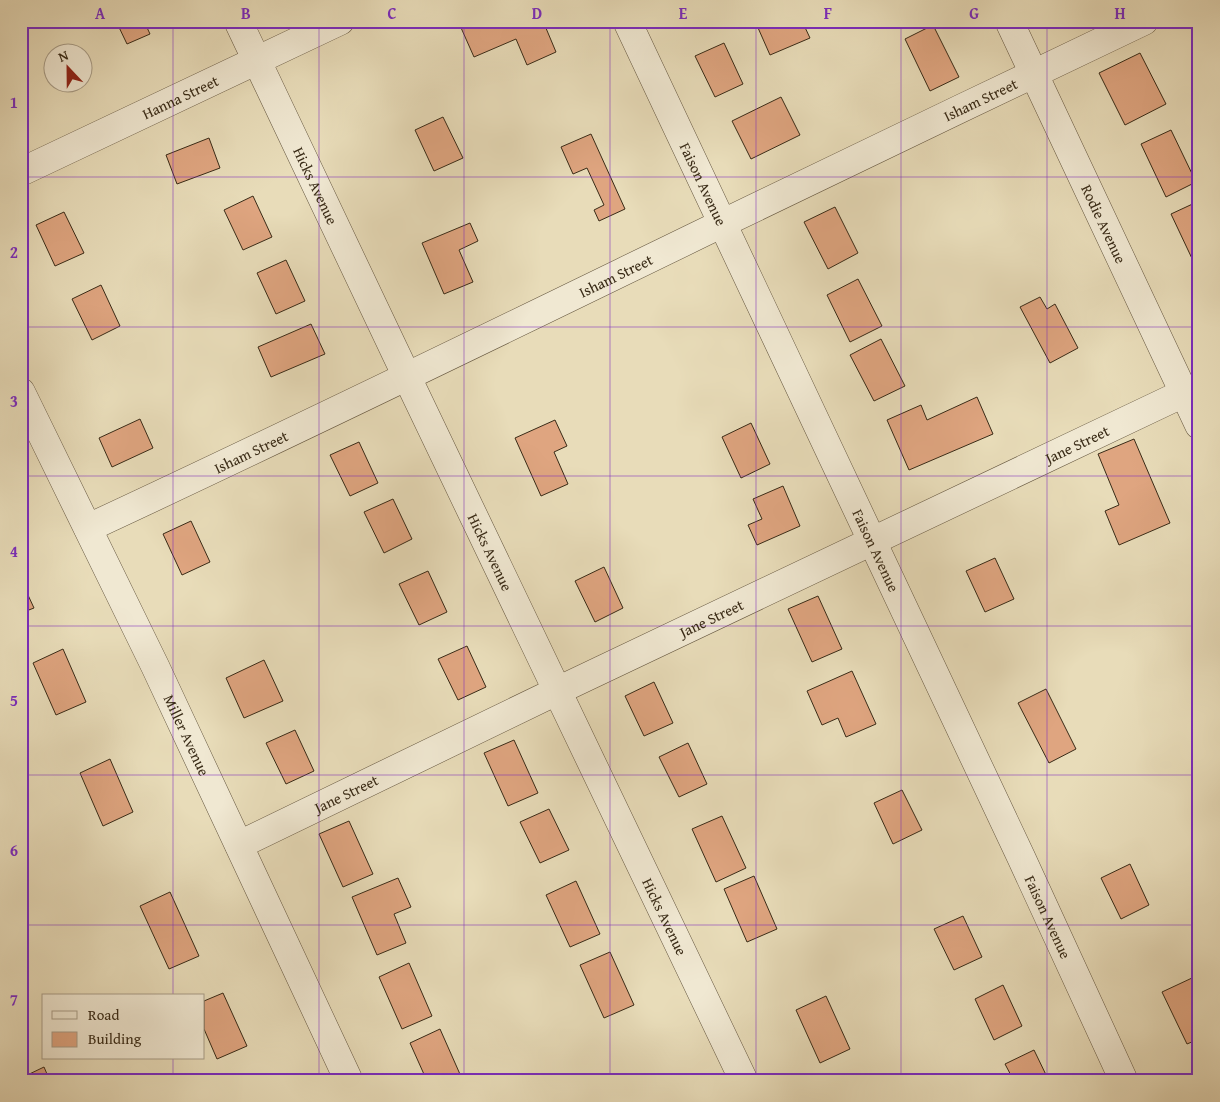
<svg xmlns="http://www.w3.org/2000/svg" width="1220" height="1102" font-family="'Gentium Book Plus',serif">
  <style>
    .building { fill: #dfa580; stroke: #392b17 }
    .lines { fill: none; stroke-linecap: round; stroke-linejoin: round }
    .street-casing { stroke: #655740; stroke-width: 29 }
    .street { stroke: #f0e8d2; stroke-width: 28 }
    .grid { fill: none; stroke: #7b2cbf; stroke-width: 1; stroke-opacity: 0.55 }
    .labels { text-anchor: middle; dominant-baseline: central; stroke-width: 5; stroke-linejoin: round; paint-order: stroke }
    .street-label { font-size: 15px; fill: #392b17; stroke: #f0e8d2 }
    .neatline { fill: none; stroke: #7b2cbf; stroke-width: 2 }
    .grid-label { font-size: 16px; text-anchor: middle; font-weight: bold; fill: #7b2cbf }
  </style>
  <rect width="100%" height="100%" fill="#e8dcb9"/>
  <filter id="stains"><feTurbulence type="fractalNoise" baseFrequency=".004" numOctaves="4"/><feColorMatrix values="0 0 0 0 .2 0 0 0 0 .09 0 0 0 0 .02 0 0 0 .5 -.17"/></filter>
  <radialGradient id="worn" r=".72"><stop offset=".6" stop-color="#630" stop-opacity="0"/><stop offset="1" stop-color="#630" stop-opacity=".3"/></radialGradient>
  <g class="building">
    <path d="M116,21h28l6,13 -23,10z"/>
    <path d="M458,21h85l13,31 -29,13 -11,-26 -42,18z"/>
    <path d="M685,21h19l-16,7z"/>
    <path d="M755,21h47l8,17 -40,17z"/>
    <path d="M933,25l26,52 -29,14 -25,-52z"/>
    <path d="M724,43l19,41 -28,13 -20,-41z"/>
    <path d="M1140,53l26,51 -41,21 -26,-52z"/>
    <path d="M781,97l19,38 -49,24 -19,-38z"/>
    <path d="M443,117l20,41 -29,13 -19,-41z"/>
    <path d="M1171,130l25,52 -30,15 -25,-53z"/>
    <path d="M591,134l34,75 -26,12 -5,-11 10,-5 -17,-37 -14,6 -12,-27z"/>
    <path d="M209,138l11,30 -43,16 -11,-29z"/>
    <path d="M253,196l19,41 -29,13 -19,-40z"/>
    <path d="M1199,201v64l-3,2 -25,-53z"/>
    <path d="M835,207l23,46 -30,16 -24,-47z"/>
    <path d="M64,212l20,41 -29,13 -19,-41z"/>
    <path d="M470,223l8,18 -19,9 14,32 -29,12 -22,-51z"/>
    <path d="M286,260l19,41 -29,13 -19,-41z"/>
    <path d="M858,279l24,47 -32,16 -23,-47z"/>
    <path d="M101,285l19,41 -28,14 -20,-41z"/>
    <path d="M1040,297l7,12 8,-5 23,44 -28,15 -30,-56z"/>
    <path d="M311,324l14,30 -54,23 -13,-30z"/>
    <path d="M881,339l24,47 -31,15 -24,-46z"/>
    <path d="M977,397l16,37 -84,36 -22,-50 34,-15 6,15z"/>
    <path d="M140,419l13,29 -41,19 -13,-29z"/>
    <path d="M555,420l12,26 -13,6 14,32 -27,12 -26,-58z"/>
    <path d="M751,423l19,41 -29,14 -19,-41z"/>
    <path d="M1134,439l36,84 -51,22 -14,-34 14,-6 -21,-51z"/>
    <path d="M359,442l19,41 -28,13 -20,-41z"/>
    <path d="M783,486l17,40 -43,19 -9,-20 14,-6 -9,-20z"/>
    <path d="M393,499l19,40 -28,14 -20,-41z"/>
    <path d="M191,521l19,41 -28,13 -19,-41z"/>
    <path d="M995,558l19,41 -29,13 -19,-41z"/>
    <path d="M604,567l19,41 -28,14 -20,-41z"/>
    <path d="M428,571l19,41 -28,13 -20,-41z"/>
    <path d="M21,580l13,28 -13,5z"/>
    <path d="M818,596l24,53 -30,13 -24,-53z"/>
    <path d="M467,646l19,41 -28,13 -20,-41z"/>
    <path d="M63,649l23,53 -30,13 -23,-52z"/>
    <path d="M264,660l19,41 -39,17 -18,-40z"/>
    <path d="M852,671l24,53 -30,13 -8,-19 -16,7 -15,-34z"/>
    <path d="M654,682l19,41 -29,13 -19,-40z"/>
    <path d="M1046,689l30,60 -27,14 -31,-60z"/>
    <path d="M295,730l19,41 -28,13 -20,-41z"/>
    <path d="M514,740l24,53 -30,13 -24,-53z"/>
    <path d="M688,743l19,41 -28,13 -20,-40z"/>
    <path d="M110,759l23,53 -30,14 -23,-53z"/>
    <path d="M902,790l20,40 -29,14 -19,-41z"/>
    <path d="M549,809l20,41 -29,13 -20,-41z"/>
    <path d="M722,816l24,52 -30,14 -24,-53z"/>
    <path d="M349,821l24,53 -30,13 -24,-53z"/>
    <path d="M1130,864l19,41 -28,14 -20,-41z"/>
    <path d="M754,876l23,53 -30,13 -23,-53z"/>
    <path d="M398,878l13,29 -17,7 12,29 -29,12 -25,-58z"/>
    <path d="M576,881l24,53 -30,13 -24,-52z"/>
    <path d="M170,892l29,64 -30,13 -29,-63z"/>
    <path d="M963,916l19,41 -28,13 -20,-41z"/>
    <path d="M610,952l24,53 -30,13 -24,-53z"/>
    <path d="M409,963l23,53 -30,13 -23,-52z"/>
    <path d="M1192,978l7,14v47l-12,5 -25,-52z"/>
    <path d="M1003,985l19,41 -28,14 -19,-41z"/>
    <path d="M223,993l24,53 -30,13 -13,-30v-28z"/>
    <path d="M826,996l24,53 -30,14 -24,-53z"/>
    <path d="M440,1029l23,52h-36l-17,-38z"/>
    <path d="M1034,1050l15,31h-35l-9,-17z"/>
    <path d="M44,1067l6,14h-29v-3z"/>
  </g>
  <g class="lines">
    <defs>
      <g id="street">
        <path id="s1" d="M238,21l169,356 337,704"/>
        <path id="s2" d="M627,21l394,836 103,224"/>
        <path id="s3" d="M1009,21l190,404"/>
        <path id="s4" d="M21,172l319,-151"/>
        <path id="s5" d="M21,392l134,274 194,415"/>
        <path id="s6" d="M88,528c211,-98 421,-201 631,-303 142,-69 283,-136 425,-204"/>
        <path id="s7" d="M239,845l318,-154 627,-298"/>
      </g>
    </defs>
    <use href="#street" class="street-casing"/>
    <use href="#street" class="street"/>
  </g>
  <path class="grid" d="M173,21v975M319,21v1060M464,21v1060M610,21v1060M756,21v1060M901,21v1060M1047,21v1060M21,177h1178M21,327h1178M21,476h1178M21,626h1178M21,775h1178M21,925h1178M173,1058v23"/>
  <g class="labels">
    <g class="street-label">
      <text stroke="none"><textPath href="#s4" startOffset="176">Hanna Street</textPath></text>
      <text stroke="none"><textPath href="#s6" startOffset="990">Isham Street</textPath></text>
      <text stroke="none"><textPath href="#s2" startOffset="180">Faison Avenue</textPath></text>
      <text stroke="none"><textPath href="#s1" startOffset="182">Hicks Avenue</textPath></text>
      <text stroke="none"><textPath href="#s3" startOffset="224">Rodie Avenue</textPath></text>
      <text stroke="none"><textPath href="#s6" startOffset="585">Isham Street</textPath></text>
      <text stroke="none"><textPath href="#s7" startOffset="929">Jane Street</textPath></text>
      <text stroke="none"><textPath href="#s6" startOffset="180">Isham Street</textPath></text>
      <text stroke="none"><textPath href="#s2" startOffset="585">Faison Avenue</textPath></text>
      <text stroke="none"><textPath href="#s1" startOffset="588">Hicks Avenue</textPath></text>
      <text stroke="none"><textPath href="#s7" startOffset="524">Jane Street</textPath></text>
      <text stroke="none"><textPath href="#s5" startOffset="381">Miller Avenue</textPath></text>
      <text stroke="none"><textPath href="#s7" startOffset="119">Jane Street</textPath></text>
      <text stroke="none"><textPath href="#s1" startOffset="992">Hicks Avenue</textPath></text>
      <text stroke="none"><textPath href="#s2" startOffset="990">Faison Avenue</textPath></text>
    </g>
  </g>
  <rect width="1220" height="1102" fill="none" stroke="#e8dcb9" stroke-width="55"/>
  <rect x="42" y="994" width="162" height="65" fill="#f0e8d2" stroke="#a79c87"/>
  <rect x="52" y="1011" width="25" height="8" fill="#f0e8d2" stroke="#a79c87"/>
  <text x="88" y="1020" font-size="15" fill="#392b17">Road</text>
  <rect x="52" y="1032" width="25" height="15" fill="#dfa580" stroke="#a79c87"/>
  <text x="88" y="1044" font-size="15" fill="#392b17">Building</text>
  <g transform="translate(68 68) rotate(338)"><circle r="24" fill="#f0e8d2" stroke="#a79c87"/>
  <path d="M0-4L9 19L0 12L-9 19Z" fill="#8f2418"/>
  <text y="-8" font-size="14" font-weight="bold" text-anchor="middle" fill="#392b17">N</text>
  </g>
  <rect x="28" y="28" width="1164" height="1046" class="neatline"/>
  <g class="grid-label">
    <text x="100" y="19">A</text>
    <text x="246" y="19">B</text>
    <text x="392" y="19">C</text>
    <text x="537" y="19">D</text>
    <text x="683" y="19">E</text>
    <text x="828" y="19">F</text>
    <text x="974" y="19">G</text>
    <text x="1120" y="19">H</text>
    <text x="14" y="108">1</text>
    <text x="14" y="258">2</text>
    <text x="14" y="407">3</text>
    <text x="14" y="557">4</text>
    <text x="14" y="706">5</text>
    <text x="14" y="856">6</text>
    <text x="14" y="1005">7</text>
  </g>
  <rect width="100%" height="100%" filter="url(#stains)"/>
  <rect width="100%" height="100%" fill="url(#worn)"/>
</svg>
